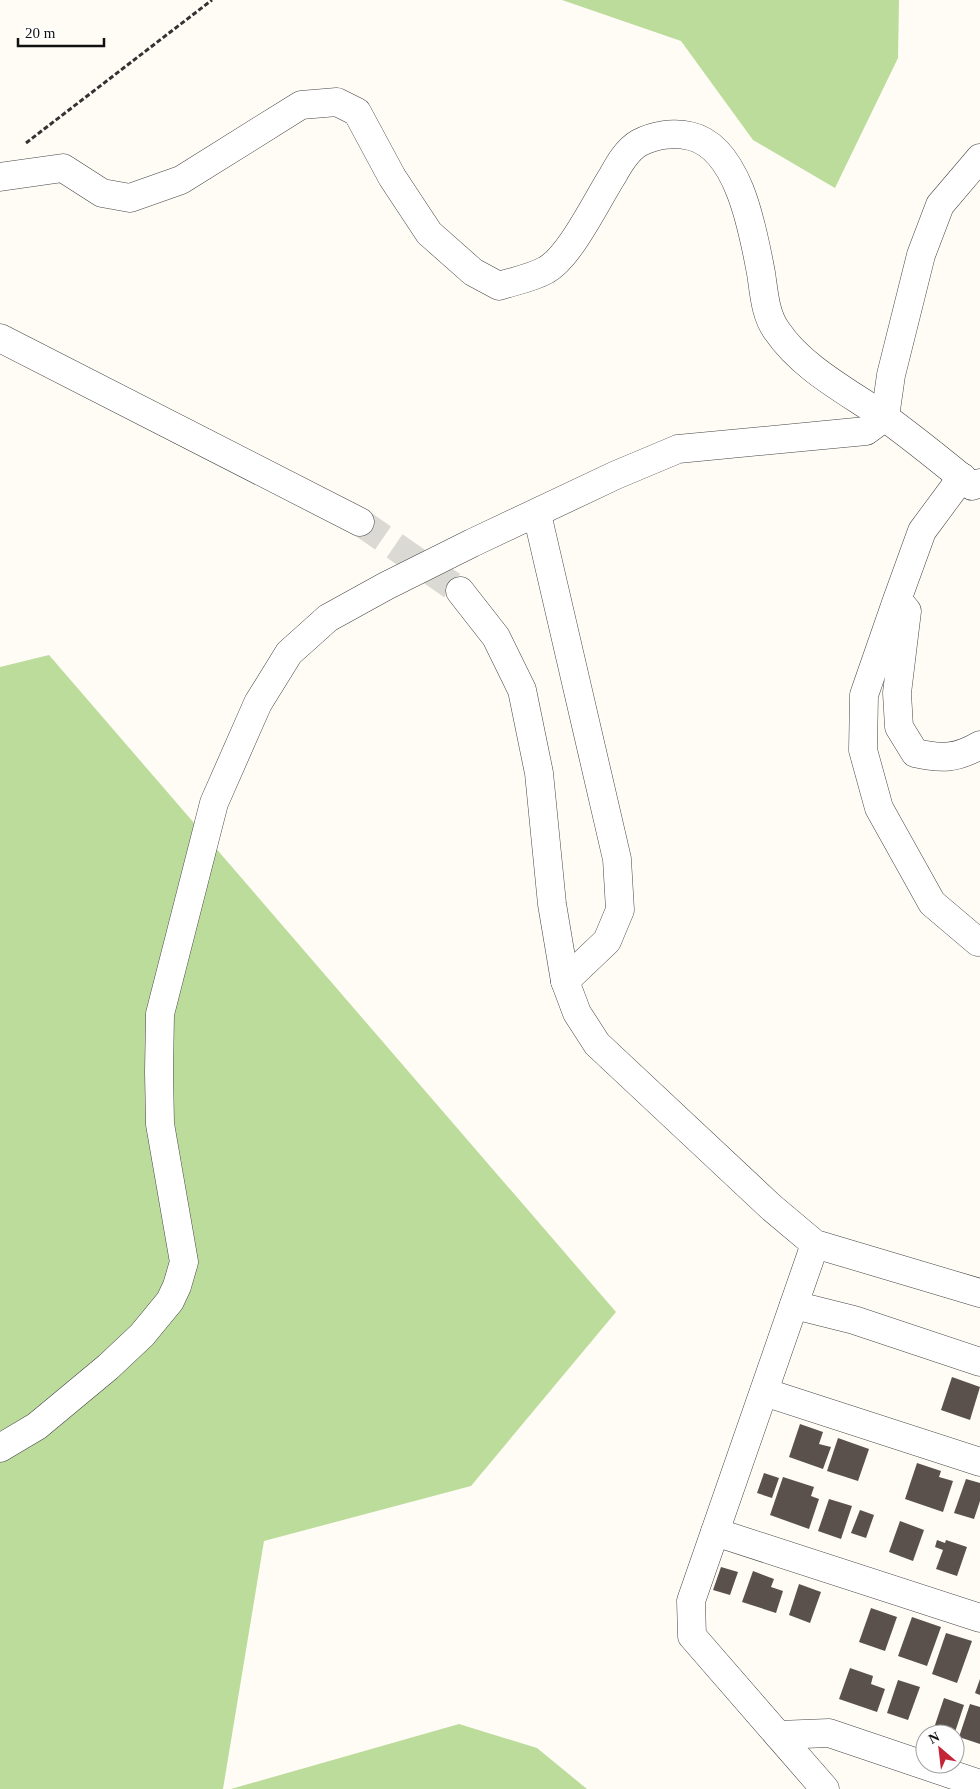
<svg xmlns="http://www.w3.org/2000/svg" width="980" height="1789" font-family="Georgia,serif">
  <style>
    .forest { fill: #bcdc9c }
    .building { fill: #5a514d }
    .lines { fill: none; stroke-linecap: round; stroke-linejoin: round }
    .tertiary-tunnel { stroke: #dbd9d3; stroke-width: 28; stroke-dasharray: 28 14; stroke-linecap: butt }
    .minor-casing { stroke: #444; stroke-width: 29 }
    .tertiary-casing { stroke: #444; stroke-width: 29 }
    .path { stroke: #333; stroke-width: 3; stroke-dasharray: 5 2.5; stroke-linecap: butt }
    .minor { stroke: #fff; stroke-width: 28 }
    .tertiary { stroke: #fff; stroke-width: 28 }
  </style>
  <rect width="100%" height="100%" fill="#fffcf5"/>
  <g class="forest">
    <path d="M562,0h337l-1,58 -63,130 -82,-48 -72,-99z"/>
    <path d="M49,655l567,657 -145,174 -207,55 -41,248h-223v-1122z"/>
    <path d="M459,1724l78,24 50,41h-356z"/>
  </g>
  <g class="building">
    <path d="M952,1377l28,10 -10,33 -29,-10z"/>
    <path d="M800,1424l23,8 -4,12 12,3 -8,22 -34,-12z"/>
    <path d="M838,1438l31,11 -11,32 -31,-10z"/>
    <path d="M917,1463l24,8 -2,6 14,4 -10,31 -38,-13z"/>
    <path d="M764,1473l15,5 -7,20 -15,-5z"/>
    <path d="M783,1477l31,10 -3,9 8,3 -10,30 -39,-14z"/>
    <path d="M966,1479l14,4v18l-6,18 -20,-6z"/>
    <path d="M829,1499l23,7 -11,33 -23,-8z"/>
    <path d="M860,1510l14,5 -8,23 -15,-5z"/>
    <path d="M900,1521l24,9 -11,31 -24,-9z"/>
    <path d="M937,1540l8,3 1,-3 21,7 -10,29 -21,-7 7,-19 -8,-3z"/>
    <path d="M721,1567l17,5 -8,23 -17,-5z"/>
    <path d="M753,1571l21,8 -3,8 12,4 -7,22 -34,-11z"/>
    <path d="M799,1584l22,8 -11,31 -21,-8z"/>
    <path d="M871,1608l26,9 -12,34 -26,-9z"/>
    <path d="M912,1617l29,10 -14,39 -29,-10z"/>
    <path d="M946,1633l26,8 -15,42 -25,-9z"/>
    <path d="M850,1668l23,8 -2,8 14,5 -8,23 -38,-13z"/>
    <path d="M980,1679v16l-5,-2z"/>
    <path d="M898,1680l22,7 -12,33 -21,-7z"/>
    <path d="M944,1698l20,7 -9,27 -20,-7z"/>
    <path d="M970,1704l10,3v37l-21,-7z"/>
  </g>
  <g class="lines">
    <path class="tertiary-tunnel" d="M360,522l100,69"/>
    <defs>
      <g id="minor">
        <path d="M0,177l63,-9 39,25 28,5 51,-18 120,-75 36,-3 20,10 35,65 37,56 44,39 26,14c15,-5 33,-8 47,-16 24,-13 51,-70 67,-95 6,-11 14,-25 26,-32 15,-8 34,-11 51,-7 49,11 63,95 71,137 3,19 4,42 16,58 25,37 70,60 106,85 30,22 60,46 89,70l8,-3"/>
        <path d="M962,477l-40,54 -25,69 -33,95 -1,55 16,58 53,95 46,39"/>
        <path d="M537,514l80,345 3,51 -13,31 -42,40"/>
        <path d="M902,605l5,6 -10,82 2,34 16,26c26,6 41,6 65,-8"/>
        <path d="M815,1244l-124,357 1,35 133,153"/>
        <path d="M794,1305l60,15 126,42"/>
        <path d="M764,1392l216,70"/>
        <path d="M0,1448l37,-22 71,-59 34,-32 28,-34 7,-15 7,-24 -24,-138 -1,-52 1,-58 54,-211 44,-100 31,-50 39,-35 58,-32 86,-43 144,-68 62,-26 188,-18 19,-14 6,-42 30,-120 19,-50 40,-47"/>
        <path d="M715,1532l265,86"/>
        <path d="M778,1735l51,-2 151,51"/>
      </g>
      <g id="tertiary">
        <path d="M0,338l360,184"/>
        <path d="M460,591l36,46 26,53 17,83 13,131 13,77 12,32 20,31 174,163 44,37 165,49"/>
      </g>
    </defs>
    <use href="#minor" class="minor-casing"/>
    <use href="#tertiary" class="tertiary-casing"/>
    <path class="path" d="M26,143l186,-143"/>
    <use href="#minor" class="minor"/>
    <use href="#tertiary" class="tertiary"/>
  </g>
  <g transform="translate(940 1749) rotate(332)"><circle r="24" fill="#ffffff" stroke="#a0a0a0"/>
  <path d="M0-4L9 19L0 12L-9 19Z" fill="#c42536"/>
  <text y="-8" font-size="14" font-weight="bold" text-anchor="middle" fill="#111111">N</text>
  </g>
  <path d="M18 38v8h86v-8" fill="none" stroke="#111111" stroke-width="2.5"/>
  <text x="25" y="38" font-size="15" fill="#111111" stroke="#ffffff" stroke-width="4" paint-order="stroke">20 m</text>
</svg>
